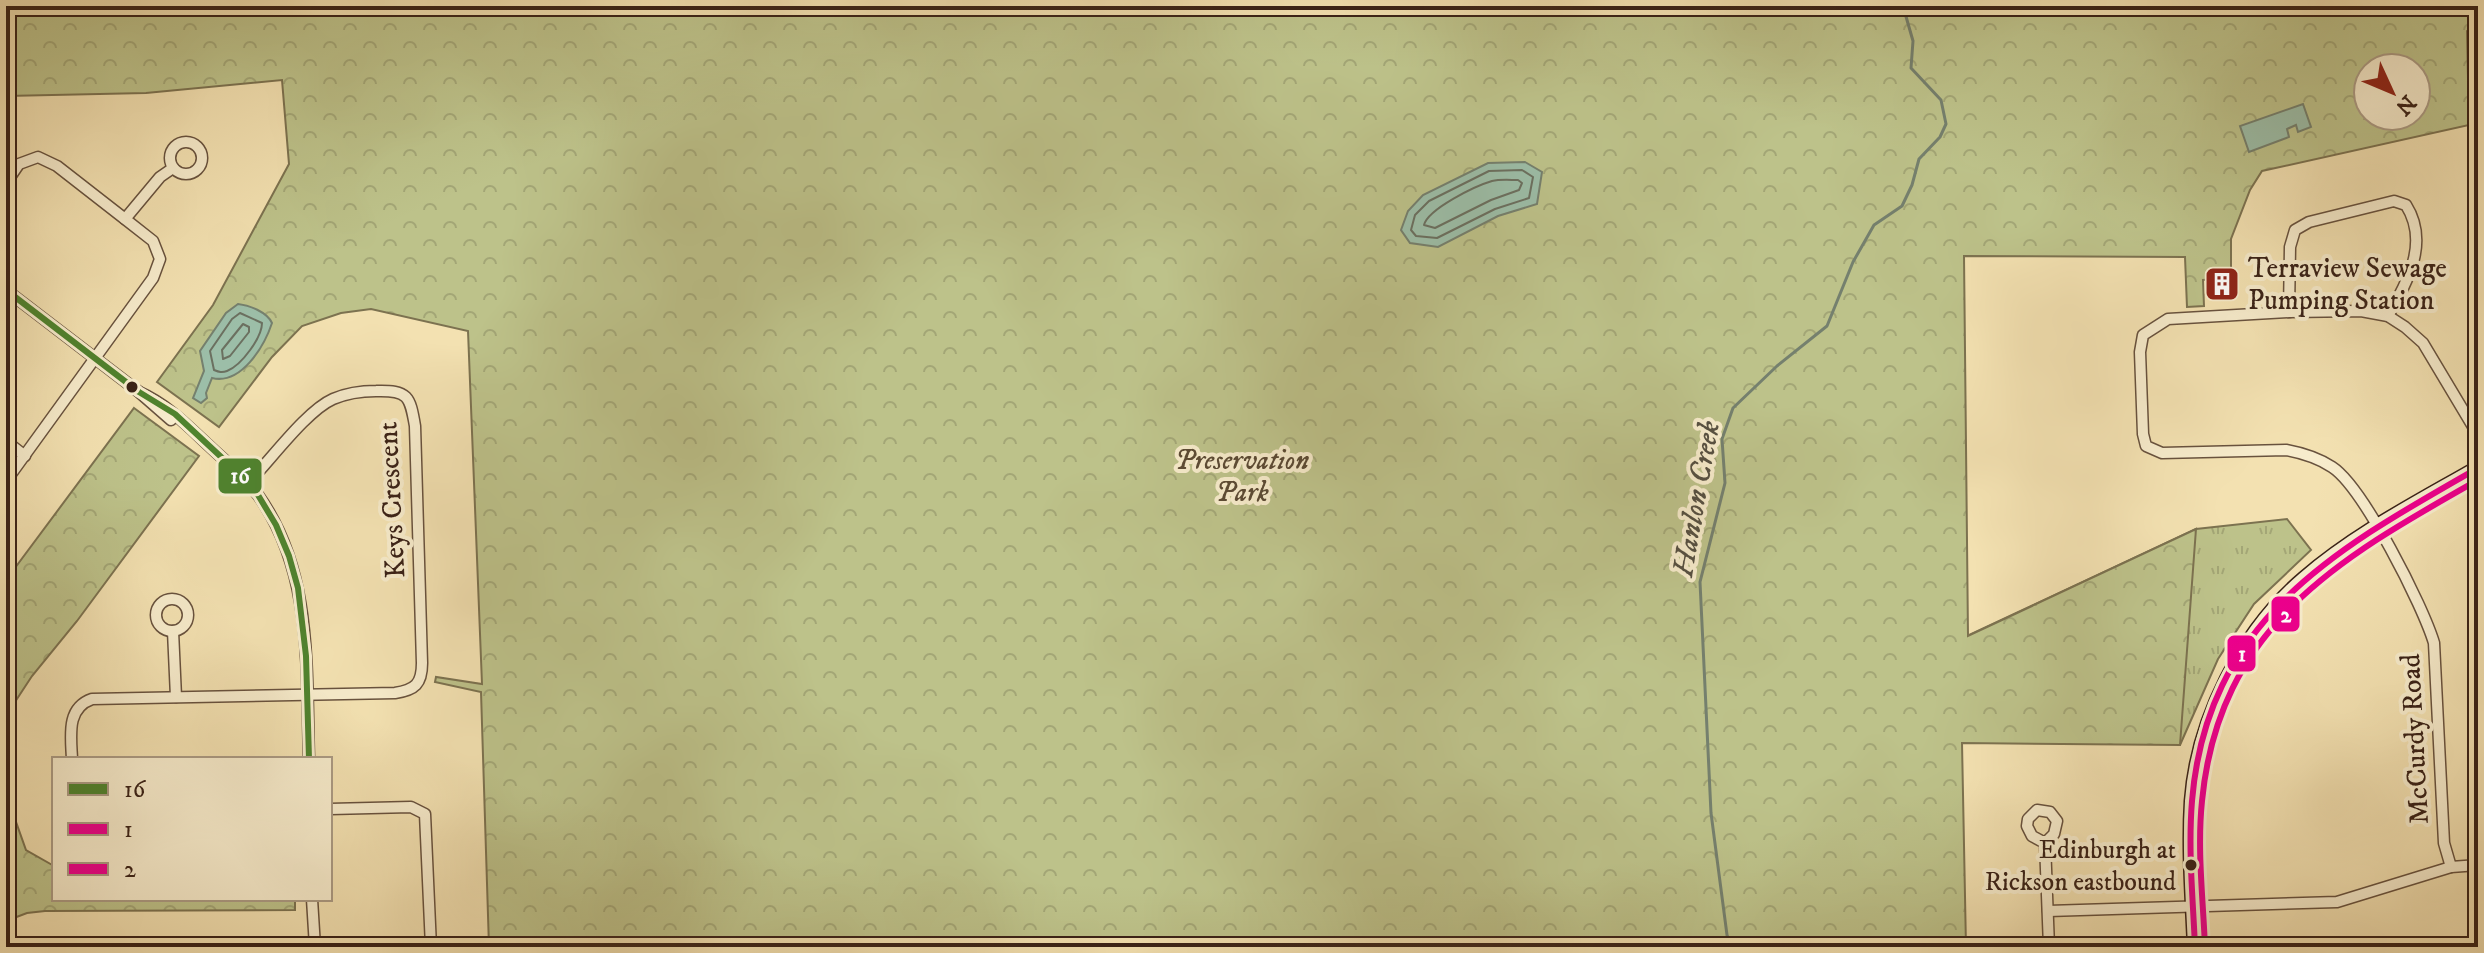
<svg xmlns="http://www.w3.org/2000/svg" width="2484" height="953" font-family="'IM FELL DW Pica',serif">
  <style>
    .grass { fill: url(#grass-tufts); stroke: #7c7250; stroke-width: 2 }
    .park { fill: url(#park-crowns); stroke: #7c7250; stroke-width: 2; fill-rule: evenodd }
    .water { fill: #9cbea8; stroke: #75806e; stroke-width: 2 }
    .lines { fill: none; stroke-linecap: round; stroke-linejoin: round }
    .shore { stroke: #6b7060; stroke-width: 2 }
    .stream { stroke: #75806e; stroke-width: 3 }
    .minor-casing { stroke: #68523e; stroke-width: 13 }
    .secondary-casing { stroke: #3a2217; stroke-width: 17 }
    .minor { stroke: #f7eccc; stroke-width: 10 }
    .secondary { stroke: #f7eccc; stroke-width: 14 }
    .bus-1-casing { stroke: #f7eccc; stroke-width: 12 }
    .bus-2-casing { stroke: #f7eccc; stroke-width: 12 }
    .bus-3-casing { stroke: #f7eccc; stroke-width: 12 }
    .bus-1 { stroke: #4f832e; stroke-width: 6 }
    .bus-2 { stroke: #ec008c; stroke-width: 6 }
    .bus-3 { stroke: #ec008c; stroke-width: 6 }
    .bus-dot { fill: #3a2217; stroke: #f7eccc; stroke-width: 3 }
    .labels { text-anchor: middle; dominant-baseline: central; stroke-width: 8; stroke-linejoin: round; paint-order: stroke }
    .bus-label { font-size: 26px; fill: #3a2217; stroke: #f7eccc; text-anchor: end }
    .poi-label { font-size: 28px; fill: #3a2217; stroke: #f7eccc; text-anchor: start }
    .park-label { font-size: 28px; font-style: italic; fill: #5b4a34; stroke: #f7eccc }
    .street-label { font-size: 28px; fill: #3a2217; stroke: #f7eccc }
    .water-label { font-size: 30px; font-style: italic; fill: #575142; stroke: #f7eccc }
    .line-badge { stroke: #f7eccc; stroke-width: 3 }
    .badge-label { font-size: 22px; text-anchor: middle; font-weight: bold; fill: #fff }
  </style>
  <defs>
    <pattern id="grass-tufts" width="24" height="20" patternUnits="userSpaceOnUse" patternTransform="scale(2)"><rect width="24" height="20" fill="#bdc28a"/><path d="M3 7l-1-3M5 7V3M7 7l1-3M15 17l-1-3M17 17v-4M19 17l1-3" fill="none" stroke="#a3a676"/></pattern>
    <pattern id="park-crowns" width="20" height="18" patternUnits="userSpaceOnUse" patternTransform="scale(2)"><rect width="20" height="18" fill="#bdc28a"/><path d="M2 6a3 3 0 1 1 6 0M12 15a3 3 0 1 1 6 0" fill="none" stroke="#a3a676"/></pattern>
  </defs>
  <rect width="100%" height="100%" fill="#f3e1b1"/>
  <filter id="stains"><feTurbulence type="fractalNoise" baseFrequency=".0025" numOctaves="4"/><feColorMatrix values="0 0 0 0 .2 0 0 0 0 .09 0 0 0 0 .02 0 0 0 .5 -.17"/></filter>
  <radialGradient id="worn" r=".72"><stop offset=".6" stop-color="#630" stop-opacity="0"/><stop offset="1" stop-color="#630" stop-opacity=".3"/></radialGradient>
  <path class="grass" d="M2287,519l24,31 -57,54 -36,55 -38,86 -1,-83 -212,-26 229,-107z"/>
  <g class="park">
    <path d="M6,6h2472v19l-11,6 2,94 -207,46 -12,19 -19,49v39l-28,2 1,26 -17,1 -2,-50 -221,-1 4,380 228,-107 -16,216 -218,-2 4,204h-1477l-8,-255 -46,-10 1,-5 46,7 -14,-353 -97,-22 -30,4 -39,13 -30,31 -53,70 -62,-45 56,-77 76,-141 -7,-84 -136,13 -140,3zM2368,68h48v48h-48z"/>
    <path d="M134,408l65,48 -122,165 -45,55 -19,29 2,114 11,31 28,16v33h241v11l-250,1 -18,2 -21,8v-341z"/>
  </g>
  <g class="water">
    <path d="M2303,104l8,23 -13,5 -2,-7 -9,4 2,8 -40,15 -9,-26z"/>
    <path d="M1525,162l17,10 -5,32 -39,12 -60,31 -28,-4 -9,-13 7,-19 15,-16 65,-32z"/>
    <path d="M238,304c11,1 29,8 34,19 -8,24 -31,62 -60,55l-6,15 1,5 -6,5 -8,-5 11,-27 -4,-20 26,-38z"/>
  </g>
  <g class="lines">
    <g class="shore">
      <path d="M1522,170l11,7 -4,21 -34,11 -58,29 -21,-2 -5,-6 4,-15 14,-14 60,-30z"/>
      <path d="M1518,180l4,3 -3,7 -28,10 -56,28 -11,-3c4,-16 51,-39 68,-44 8,-2 18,-1 26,-1z"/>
      <path d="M240,313l22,10c0,14 -20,42 -35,48 -5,2 -8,1 -13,-1l-4,-19 22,-32z"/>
      <path d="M243,324l6,3v5l-19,24 -7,3 -1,-9z"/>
    </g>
    <path class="stream" d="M1731,947l-4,-12 -16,-122 -11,-231 25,-99 -3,-44 11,-31 44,-42 50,-40 26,-64 21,-37 28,-19 10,-21 7,-26 21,-22 6,-13 -5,-24 -30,-32 2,-27 -10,-35"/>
    <defs>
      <g id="minor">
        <circle cx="186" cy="158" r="16"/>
        <path d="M6,183l13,-19 19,-7 19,9 68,53 28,22 7,18 -7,19 -147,203"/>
        <path d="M125,219l35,-42 13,-9"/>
        <path d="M6,290l133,102 32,28"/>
        <path d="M2289,312l1,-65 5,-17 14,-8 85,-21 12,4c24,38 1,77 -18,111"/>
        <path d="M139,392c27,12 46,31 67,51 18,17 37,32 52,52 55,77 48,173 51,264"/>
        <path d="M6,441l19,15"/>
        <circle cx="172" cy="615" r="16"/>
        <path d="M173,631l3,66"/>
        <path d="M72,759c-1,-23 -6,-51 20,-60l303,-6c20,-3 27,-9 27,-30l-7,-237c-5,-30 -7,-36 -39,-35 -15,0 -29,2 -43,8 -27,12 -63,62 -85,84"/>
        <path d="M330,809l81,-2 14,7 6,133"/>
        <path d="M2045,843l-13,-7 -5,-10 1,-7 9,-9 13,2 7,9 -3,13 -9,9 4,104"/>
        <path d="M2451,867l-7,-24 -10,-200c-11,-37 -71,-156 -102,-176 -14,-9 -30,-14 -46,-17l-124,3 -16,-7 -3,-12 -3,-82 3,-17 25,-16 121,-7 72,-1 27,5 17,11 18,16 55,92"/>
        <path d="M312,899l3,48"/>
        <path d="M2048,911l289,-9 114,-35 27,-2"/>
      </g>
      <path id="secondary" d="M2195,947c-2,-48 -6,-97 -3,-146 6,-81 50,-169 112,-222 52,-45 115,-77 174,-111"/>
    </defs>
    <use href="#minor" class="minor-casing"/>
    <use href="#secondary" class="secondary-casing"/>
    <use href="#minor" class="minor"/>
    <use href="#secondary" class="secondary"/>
    <defs>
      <path id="bus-1" d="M6,290l133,102 36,22 58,54 25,27 18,30 13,31 9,32 8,68 3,103"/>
      <path id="bus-2" d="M2195,947c-2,-48 -7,-97 -3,-146 15,-182 144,-252 286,-333"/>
      <path id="bus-3" d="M2205,947c-2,-49 -8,-98 -3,-146 17,-176 138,-243 276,-321"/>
    </defs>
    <use href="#bus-1" class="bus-1-casing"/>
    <use href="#bus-2" class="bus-2-casing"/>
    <use href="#bus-3" class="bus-3-casing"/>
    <use href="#bus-1" class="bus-1"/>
    <use href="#bus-2" class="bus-2"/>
    <use href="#bus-3" class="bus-3"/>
  </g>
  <defs>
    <symbol id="building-square" viewBox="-11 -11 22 22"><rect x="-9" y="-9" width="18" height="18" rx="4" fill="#8f2418" stroke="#f7eccc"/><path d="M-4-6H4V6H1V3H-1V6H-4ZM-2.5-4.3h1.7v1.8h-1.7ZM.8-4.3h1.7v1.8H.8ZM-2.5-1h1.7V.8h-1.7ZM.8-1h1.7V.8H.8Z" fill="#fff"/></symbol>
  </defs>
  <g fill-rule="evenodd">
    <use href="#building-square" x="2202" y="264" width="40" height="40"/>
  </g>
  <g class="bus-dot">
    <circle cx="132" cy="387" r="7"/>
    <circle cx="2191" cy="865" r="7"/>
  </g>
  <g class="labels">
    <g class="bus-label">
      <text x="2176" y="850">Edinburgh at<tspan x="2176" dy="32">Rickson eastbound</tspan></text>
    </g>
    <g class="poi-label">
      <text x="2248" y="268">Terraview Sewage<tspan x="2248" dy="32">Pumping Station</tspan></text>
    </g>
    <g class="park-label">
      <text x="1242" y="460">Preservation<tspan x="1242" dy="32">Park</tspan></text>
    </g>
    <g class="street-label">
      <text transform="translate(392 500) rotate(-93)">Keys Crescent</text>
      <text transform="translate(2415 739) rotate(-93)">McCurdy Road</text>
    </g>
    <g class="water-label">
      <text transform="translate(1697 499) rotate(-80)">Hanlon Creek</text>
    </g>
  </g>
  <g class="line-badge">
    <rect x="217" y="457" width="46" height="38" rx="8" fill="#4f832e"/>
    <rect x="2270" y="595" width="31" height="38" rx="8" fill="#ec008c"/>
    <rect x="2226" y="634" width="31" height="39" rx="8" fill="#ec008c"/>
  </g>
  <g class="badge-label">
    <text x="240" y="483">16</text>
    <text x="2286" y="622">2</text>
    <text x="2242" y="661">1</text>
  </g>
  <rect width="2484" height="953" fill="none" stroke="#f3e1b1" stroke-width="32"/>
  <rect x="8" y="8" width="2468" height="937" fill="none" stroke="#3a2217" stroke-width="4"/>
  <rect x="16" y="16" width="2452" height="921" fill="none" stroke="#3a2217" stroke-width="2"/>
  <rect x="52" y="757" width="280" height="144" fill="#f7eccc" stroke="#ab9b84" stroke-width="2"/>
  <rect x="68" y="783" width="40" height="12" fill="#4f832e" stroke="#ab9b84" stroke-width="2"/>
  <text x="124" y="797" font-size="24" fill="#3a2217">16</text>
  <rect x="68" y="823" width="40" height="12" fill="#ec008c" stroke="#ab9b84" stroke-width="2"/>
  <text x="124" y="837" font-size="24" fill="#3a2217">1</text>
  <rect x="68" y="863" width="40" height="12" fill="#ec008c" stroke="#ab9b84" stroke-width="2"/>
  <text x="124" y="877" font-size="24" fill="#3a2217">2</text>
  <g transform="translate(2392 92) rotate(134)"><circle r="38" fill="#f7eccc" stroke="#ab9b84" stroke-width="2"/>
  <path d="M0-6L14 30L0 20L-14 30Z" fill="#8f2418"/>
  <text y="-12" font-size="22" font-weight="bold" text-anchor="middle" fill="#3a2217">N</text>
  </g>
  <rect width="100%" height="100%" filter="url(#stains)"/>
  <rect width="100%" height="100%" fill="url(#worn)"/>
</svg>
